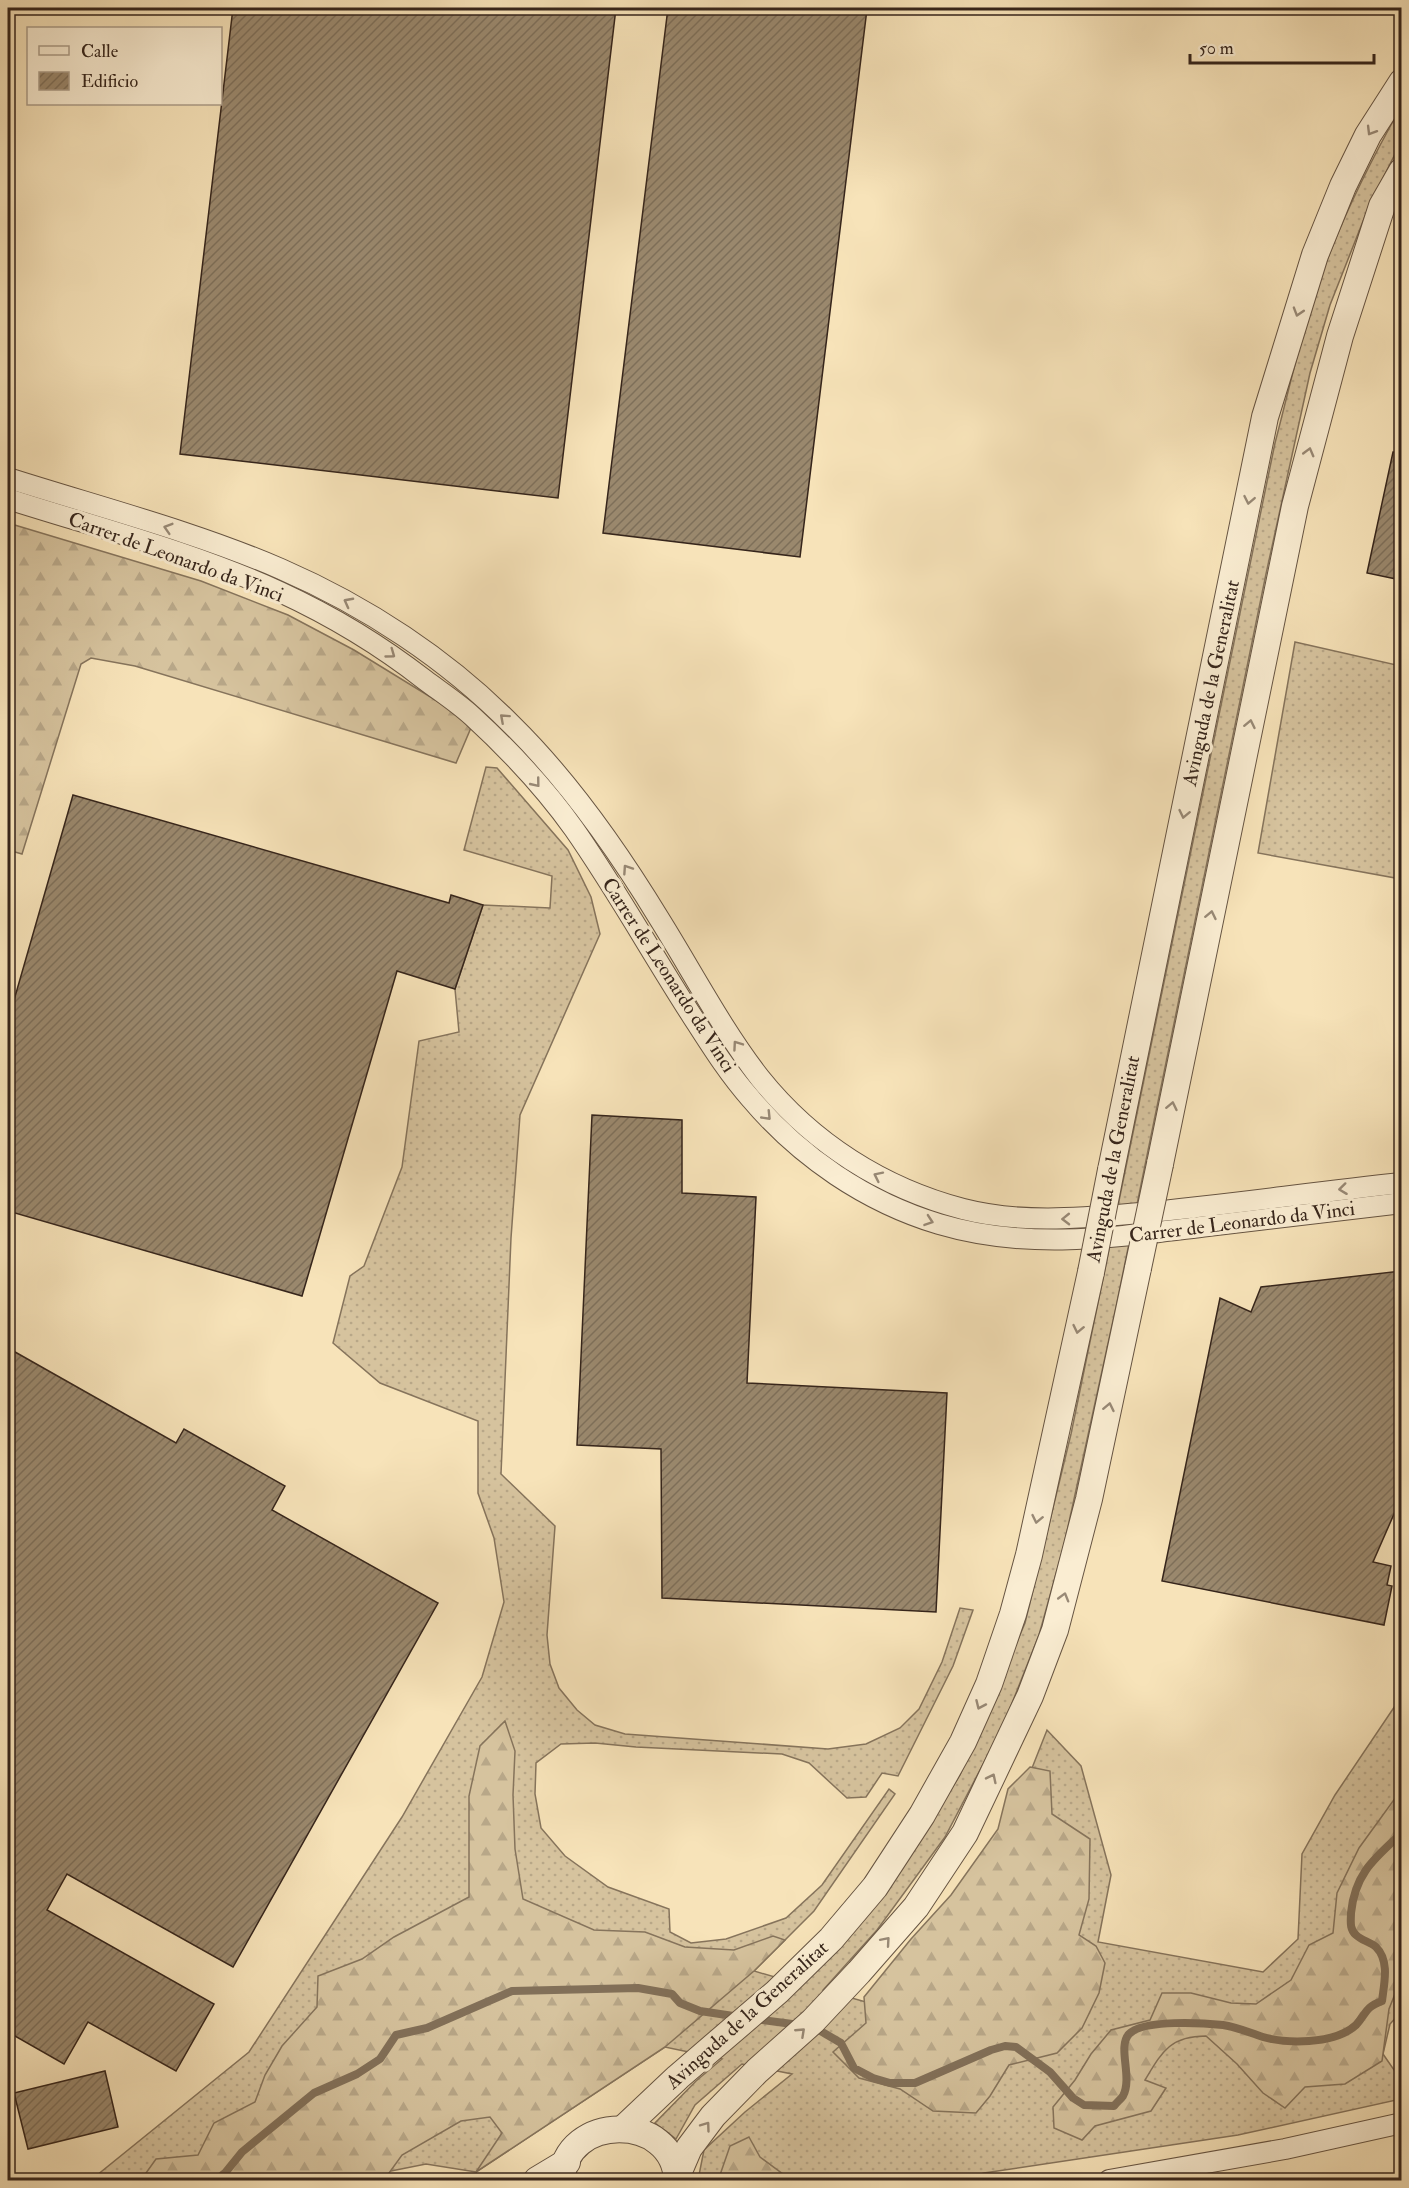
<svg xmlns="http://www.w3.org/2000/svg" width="1409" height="2188" font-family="'IM FELL Double Pica',serif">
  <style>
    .grass { fill: url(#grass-dots); stroke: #86745c; stroke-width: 1.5 }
    .forest { fill: url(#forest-firs); stroke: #86745c; stroke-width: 1.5 }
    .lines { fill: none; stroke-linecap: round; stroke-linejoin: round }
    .stream { stroke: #827059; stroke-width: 8 }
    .building { fill: url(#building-hatch); stroke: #36251b; stroke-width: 1.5 }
    .minor-casing { stroke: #665442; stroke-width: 22 }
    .tertiary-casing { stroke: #665442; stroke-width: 28 }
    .minor { stroke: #faedd2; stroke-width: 20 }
    .tertiary { stroke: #faedd2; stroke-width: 26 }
    .tertiary-bridge-casing { stroke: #665442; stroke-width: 28; stroke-linecap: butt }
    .tertiary-bridge { stroke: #faedd2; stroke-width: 26 }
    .oneway { stroke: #988976 }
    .labels { text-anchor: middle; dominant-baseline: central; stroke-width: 6; stroke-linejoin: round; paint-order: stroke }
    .street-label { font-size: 20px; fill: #36251b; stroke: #faedd2 }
  </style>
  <defs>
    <pattern id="grass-dots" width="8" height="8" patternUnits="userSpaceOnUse" patternTransform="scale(1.5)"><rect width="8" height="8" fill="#d6c39e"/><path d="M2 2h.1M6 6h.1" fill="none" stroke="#b8a788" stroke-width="1.8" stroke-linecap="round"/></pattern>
    <pattern id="forest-firs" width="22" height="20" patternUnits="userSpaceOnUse" patternTransform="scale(1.5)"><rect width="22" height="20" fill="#d6c39e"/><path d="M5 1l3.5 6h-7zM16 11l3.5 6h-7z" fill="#b8a788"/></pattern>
    <pattern id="building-hatch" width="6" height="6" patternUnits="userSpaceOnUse" patternTransform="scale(1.5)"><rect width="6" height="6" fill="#9a886d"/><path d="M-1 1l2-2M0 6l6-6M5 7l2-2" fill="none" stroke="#7e6f59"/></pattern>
  </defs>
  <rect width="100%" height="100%" fill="#f7e3b9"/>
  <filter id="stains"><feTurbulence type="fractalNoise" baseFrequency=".00333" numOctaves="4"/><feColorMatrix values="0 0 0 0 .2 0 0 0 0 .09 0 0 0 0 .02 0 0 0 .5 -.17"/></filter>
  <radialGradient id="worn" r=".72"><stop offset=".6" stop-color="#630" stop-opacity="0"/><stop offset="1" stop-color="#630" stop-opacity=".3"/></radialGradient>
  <g class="grass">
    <path d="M1401,107v35l-32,64 -39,99 -20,68 -44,201 -150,733 -52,238 -25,90 -36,91 -58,111 -68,93 -54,60 50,14 73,-77 75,-131 26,-66 34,36 30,109 -13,67 165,30 35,-33 4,-85 33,-59 66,-98v315l-11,12 -7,30 11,16 7,3v26l-163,36 -254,38 -22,7h-264l6,-30 41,-38 47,-38 -50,-10 -47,41 -19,34 -21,-16 41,-42 26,-22 -57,-12 -189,125 -50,-8 -80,16h-255l158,-128 153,-235 80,-140 22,-75 -10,-64 -16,-45v-72l-98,-38 -47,-40 17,-67 14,-10 38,-99 17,-126 40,-9 -4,-43 28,-84 67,3 2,-32 -88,-26 22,-83 11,1 71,82 23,47 9,37 -80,181 -9,123 -10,236 54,52 -8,109 3,29 9,24 18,22 18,15 30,9 203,15 38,-5 34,-16 19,-19 23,-47 18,-54 13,2 -20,56 -55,110 -16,-3 -16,24 -19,1 -38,-35 -27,-9 -146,-7 -41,-4 -34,1 -25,19 -1,31 6,34 24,28 43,31 61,22 1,23 21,11 35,-4 60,-21 36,-33 67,-96 6,5 -81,117 -60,60 48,14 86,-96 72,-114 65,-152 46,-189 204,-991c17,-65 31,-131 56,-193 20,-50 44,-97 70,-143z"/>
    <path d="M1295,642l106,24v213l-143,-26z"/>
  </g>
  <g class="forest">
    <path d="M8,523l193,58 87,34 66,35 119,73 -17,40 -321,-97 -44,-8 -10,6 -59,190 -14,-4z"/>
    <path d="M505,1721l10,30 -2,44 2,54 8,50 71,31 51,2 40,15 49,3 39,-14 12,4 -31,31 -89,76 -189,125 26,-39 -12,-16 -29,4 -59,34 -18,25h-243l15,-21 42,-4 16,-32 41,-21 10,-27 17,-29 35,-39 1,-31 44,-17 32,-22 75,-40v-101l11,-50z"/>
    <path d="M1030,1767l20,4 2,43 38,25 -1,60 -10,36 17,11 9,17 -6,30 -17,35 -25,25 -48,12 -19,31 -14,17 -43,-2 -33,-22 -41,-11 -26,-26 33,-29 -2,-26 47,-58 40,-44 47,-66 10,-40z"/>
    <path d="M1401,1790v189l-12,30 -7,52 -37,23 -40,3 -20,21 -22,-15 -26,-29 -31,-28c-36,0 -44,16 -61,44l21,8 -15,23 -56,15 -13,14 -28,-12 -1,-21 22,-27 16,-26 20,-24 39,-10 12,-27h29l40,10 25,1 35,-24 18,-35 24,-12 4,-40 22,-45z"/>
    <path d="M749,2137l11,20 31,23h-71v-5l10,-29z"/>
  </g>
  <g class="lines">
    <g class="stream">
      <path d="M755,2019l45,6"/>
      <path d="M812,2026l29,17 13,25 19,10 17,5h25l76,-33 14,-4 11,1 34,25 23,26 11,7 30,1c2,-3 7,-7 9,-10 10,-19 -6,-49 6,-62 14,-15 75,-11 94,-9 14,2 27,8 40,12 14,4 31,5 46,4 15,-1 35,-5 47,-16 11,-12 8,-17 26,-24 2,-17 8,-40 -6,-54 -6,-5 -15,-7 -20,-12 -7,-6 -5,-15 -5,-22 4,-40 24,-55 51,-80"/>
      <path d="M216,2180l9,-7 17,-21 72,-59 43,-19 23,-15 16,-24 31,-7 85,-37 126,-3 34,6 8,9 20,8 40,6"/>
    </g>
  </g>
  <g class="building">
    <path d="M233,8h383l-58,490 -378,-44z"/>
    <path d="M668,8l199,1 -67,548 -197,-24z"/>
    <path d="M1393,452l8,1v127l-34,-7z"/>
    <path d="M73,795l376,108 2,-8 32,10 -28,84 -58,-18 -95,325 -294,-85v-190z"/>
    <path d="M592,1115l90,5v73l74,4 -9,186 200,10 -11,219 -274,-14 -1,-149 -84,-4z"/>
    <path d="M1401,1271v227l-28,64 18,4 -4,19 5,1 -8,39 -222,-44 58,-283 31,14 10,-25z"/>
    <path d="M8,1348l168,95 8,-14 101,57 -13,24 166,93 -205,364 -166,-93 -20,36 167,94 -38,67 -88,-49 -24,42 -56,-32z"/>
    <path d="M105,2071l13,56 -90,22 -14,-56z"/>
  </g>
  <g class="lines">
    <defs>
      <g id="minor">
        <path d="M8,478c91,29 185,53 273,91 85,37 166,90 231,156 58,57 106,126 148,195 33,53 62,109 100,158 52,65 123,110 203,131 58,15 119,9 177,4 88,-8 174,-21 262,-30"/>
        <path d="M8,499c91,29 185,53 272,93 52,24 100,53 145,88 16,12 33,23 47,36 37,34 73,72 102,113 42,60 78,125 118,187 18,28 36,57 59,83 49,58 115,103 188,125 91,27 177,13 269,2 64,-7 129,-15 194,-23"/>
        <path d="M1109,2180l176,-31 117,-26"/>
      </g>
      <g id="tertiary">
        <path d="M1160,1164l135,-658 45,-170 42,-130 20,-35"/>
        <path d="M1111,1170l154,-753 50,-162 28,-69 25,-51 34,-53"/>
        <path d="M624,2128l54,-51 99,-85 54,-53 44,-52 47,-72 41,-73 26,-58 24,-70 16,-59 62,-283"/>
        <path d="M677,2176l12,-28 24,-32 44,-45 56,-50 46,-49 57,-65 49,-74 65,-137 25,-66 34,-131 49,-231"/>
        <path d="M537,2180l30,-18"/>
        <path d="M562,2180c2,-67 112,-68 115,0"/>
      </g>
    </defs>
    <use href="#minor" class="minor-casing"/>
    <use href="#tertiary" class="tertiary-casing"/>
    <use href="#minor" class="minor"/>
    <use href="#tertiary" class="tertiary"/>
    <defs>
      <g id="tertiary-bridge">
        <path d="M1138,1268l22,-104"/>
        <path d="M1091,1272l20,-102"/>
      </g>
    </defs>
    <use href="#tertiary-bridge" class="tertiary-bridge-casing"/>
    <use href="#tertiary-bridge" class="tertiary-bridge"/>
  </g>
  <defs><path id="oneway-chevron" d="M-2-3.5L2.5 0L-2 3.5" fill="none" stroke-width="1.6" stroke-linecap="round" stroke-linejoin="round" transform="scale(1.5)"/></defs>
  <g class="oneway">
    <use href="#oneway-chevron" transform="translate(1371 131) rotate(121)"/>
    <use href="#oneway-chevron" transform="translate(1298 312) rotate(107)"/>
    <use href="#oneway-chevron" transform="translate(1309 452) rotate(-75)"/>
    <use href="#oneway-chevron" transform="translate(1249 500) rotate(101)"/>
    <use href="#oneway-chevron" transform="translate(168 528) rotate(-163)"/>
    <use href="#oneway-chevron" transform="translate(348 602) rotate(-152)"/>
    <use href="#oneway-chevron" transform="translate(391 654) rotate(36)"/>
    <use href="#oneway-chevron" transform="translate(504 718) rotate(-138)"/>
    <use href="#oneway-chevron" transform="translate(1250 724) rotate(-78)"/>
    <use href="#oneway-chevron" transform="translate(536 783) rotate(51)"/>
    <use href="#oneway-chevron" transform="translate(1184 814) rotate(102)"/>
    <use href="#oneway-chevron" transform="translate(627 869) rotate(-124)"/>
    <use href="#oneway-chevron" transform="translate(1211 915) rotate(-78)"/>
    <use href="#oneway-chevron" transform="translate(737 1045) rotate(-125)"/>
    <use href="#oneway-chevron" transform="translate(1172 1106) rotate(-78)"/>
    <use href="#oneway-chevron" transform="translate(767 1116) rotate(46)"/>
    <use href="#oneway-chevron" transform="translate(878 1176) rotate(-154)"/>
    <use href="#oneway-chevron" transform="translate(1343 1189) rotate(173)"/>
    <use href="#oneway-chevron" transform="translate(1066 1219) rotate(179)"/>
    <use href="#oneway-chevron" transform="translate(929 1221) rotate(19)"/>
    <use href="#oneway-chevron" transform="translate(1078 1329) rotate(102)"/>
    <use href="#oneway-chevron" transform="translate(1109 1407) rotate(-78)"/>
    <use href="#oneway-chevron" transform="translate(1037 1519) rotate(102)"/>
    <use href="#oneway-chevron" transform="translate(1064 1597) rotate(-74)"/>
    <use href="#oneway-chevron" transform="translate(980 1705) rotate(114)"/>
    <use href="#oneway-chevron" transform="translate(992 1778) rotate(-64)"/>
    <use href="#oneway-chevron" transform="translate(886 1941) rotate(-49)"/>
    <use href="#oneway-chevron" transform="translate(801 2032) rotate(-43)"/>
    <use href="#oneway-chevron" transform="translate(706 2126) rotate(-54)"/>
  </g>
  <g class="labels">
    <g class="street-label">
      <text transform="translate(176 557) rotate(20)">Carrer de Leonardo da Vinci</text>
      <text transform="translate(1211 683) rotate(-78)">Avinguda de la Generalitat</text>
      <text transform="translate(669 975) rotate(57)">Carrer de Leonardo da Vinci</text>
      <text transform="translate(1113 1159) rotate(-79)">Avinguda de la Generalitat</text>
      <text transform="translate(1242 1222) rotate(-7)">Carrer de Leonardo da Vinci</text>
      <text transform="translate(747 2015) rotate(-42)">Avinguda de la Generalitat</text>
    </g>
  </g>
  <rect width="1409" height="2188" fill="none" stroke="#f7e3b9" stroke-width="30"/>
  <rect x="9" y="9" width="1391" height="2170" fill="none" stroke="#36251b" stroke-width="3"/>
  <rect x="15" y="15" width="1379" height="2158" fill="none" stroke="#36251b" stroke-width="1.5"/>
  <rect x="27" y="27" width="195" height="78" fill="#faedd2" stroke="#ac9d89" stroke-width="1.5"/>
  <rect x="39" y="46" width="30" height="9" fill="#faedd2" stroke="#ac9d89" stroke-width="1.5"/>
  <text x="81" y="57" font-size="18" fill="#36251b">Calle</text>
  <rect x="39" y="72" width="30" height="18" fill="url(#building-hatch)" stroke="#ac9d89" stroke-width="1.5"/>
  <text x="81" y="87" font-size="18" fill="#36251b">Edificio</text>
  <path d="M1190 54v9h184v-9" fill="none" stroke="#36251b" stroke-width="3"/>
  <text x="1199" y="54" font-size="18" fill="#36251b" stroke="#faedd2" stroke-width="4.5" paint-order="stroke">50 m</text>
  <rect width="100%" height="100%" filter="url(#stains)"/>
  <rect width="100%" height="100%" fill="url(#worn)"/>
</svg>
